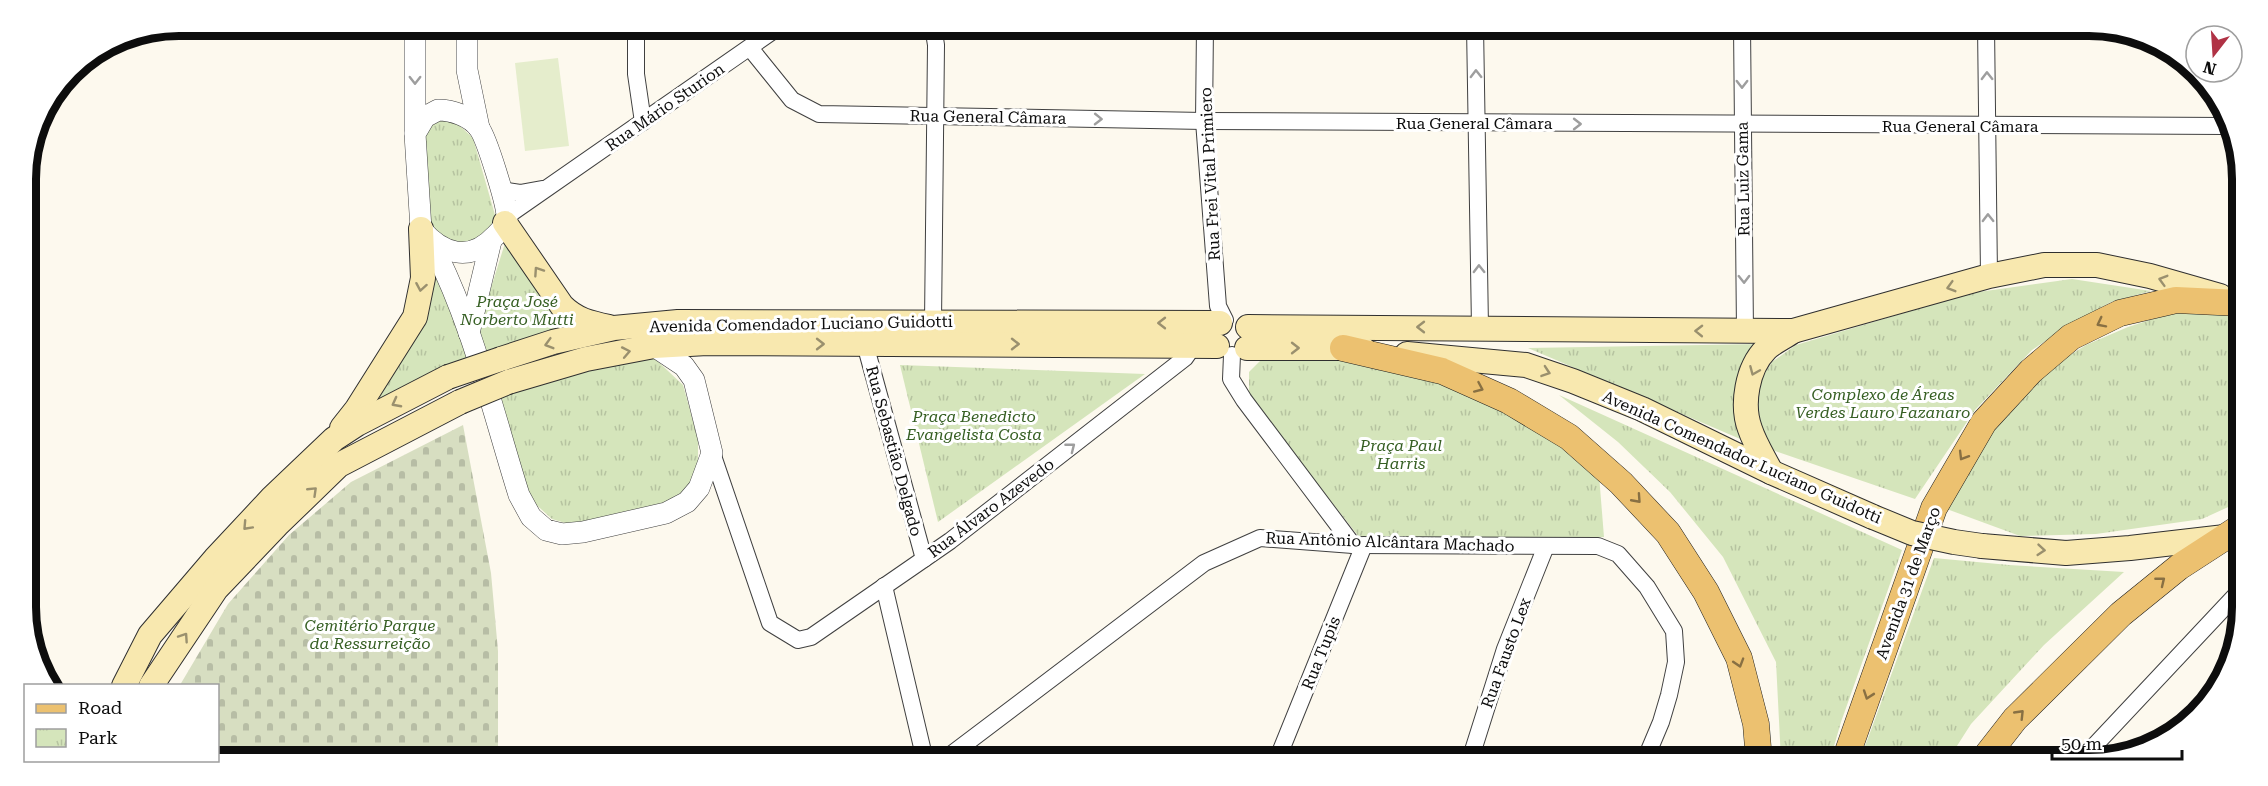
<svg xmlns="http://www.w3.org/2000/svg" width="2268" height="786" font-family="'Roboto Serif',serif">
  <style>
    .cemetery { fill: url(#cemetery-stones) }
    .park { fill: url(#park-tufts) }
    .pitch { fill: #e5edcc }
    .lines { fill: none; stroke-linecap: round; stroke-linejoin: round }
    .minor-casing { stroke: #404040; stroke-width: 18 }
    .tertiary-casing { stroke: #404040; stroke-width: 22 }
    .secondary-casing { stroke: #2f2f2f; stroke-width: 26 }
    .primary-casing { stroke: #1e1e1e; stroke-width: 27 }
    .minor { stroke: #fff; stroke-width: 16 }
    .tertiary { stroke: #fff; stroke-width: 21 }
    .secondary { stroke: #f8e8af; stroke-width: 24 }
    .primary { stroke: #ecc170; stroke-width: 26 }
    .secondary-bridge-casing { stroke: #2f2f2f; stroke-width: 26; stroke-linecap: butt }
    .secondary-bridge { stroke: #f8e8af; stroke-width: 24 }
    .oneway { stroke: #9e9e9e }
    .oneway2 { stroke: #9a906e }
    .oneway3 { stroke: #887043 }
    .labels { text-anchor: middle; dominant-baseline: central; stroke-width: 6; stroke-linejoin: round; paint-order: stroke }
    .street-label { font-size: 16px; fill: #0d0d0d; stroke: #fff }
    .park-label { font-size: 16px; font-style: italic; fill: #365f23; stroke: #fff }
    .rim { fill: none; stroke: #0d0d0d; stroke-width: 8 }
  </style>
  <defs>
    <pattern id="cemetery-stones" width="16" height="16" patternUnits="userSpaceOnUse" patternTransform="scale(1.5)"><rect width="16" height="16" fill="#d7dec1"/><path d="M2 7V4a2 2 0 0 1 4 0v3zM10 15v-3a2 2 0 0 1 4 0v3z" fill="#b7bda5"/></pattern>
    <pattern id="park-tufts" width="24" height="20" patternUnits="userSpaceOnUse" patternTransform="scale(1.5)"><rect width="24" height="20" fill="#d5e5bb"/><path d="M3 7l-1-3M5 7V3M7 7l1-3M15 17l-1-3M17 17v-4M19 17l1-3" fill="none" stroke="#b6c3a0"/></pattern>
  </defs>
  <rect width="100%" height="100%" fill="#fdf9ee"/>
  <path class="cemetery" d="M463,425l28,148 7,78v109h-280v-74l-38,-1 48,-81 61,-69 62,-53z"/>
  <g class="park">
    <path d="M444,118l15,7 14,13 24,84 -25,23 -17,-2 -24,-15 -8,-88 6,-15z"/>
    <path d="M506,240l76,89 -98,26 -6,-26z"/>
    <path d="M428,258l13,20 28,84 -101,47z"/>
    <path d="M2072,279l79,12 -40,11 -40,22 -39,26 -57,60 -60,89 -140,-48 -14,-16 -6,-26 4,-27 13,-20 24,-17 175,-52z"/>
    <path d="M2178,311l61,5 -2,187 -35,16 -106,15 -76,2 -76,-28 56,-91 45,-46 41,-26 42,-18z"/>
    <path d="M1761,344l-16,97 -217,-93z"/>
    <path d="M1267,354l81,2 90,23 92,42 69,54 5,62h-245l-110,-141v-24z"/>
    <path d="M651,355l32,30 15,54v29l-13,23 -12,10 -101,24 -20,-6 -21,-19 -34,-105z"/>
    <path d="M900,365l245,9 -207,148z"/>
    <path d="M1559,395l343,155 -61,172 -11,38h-49l-5,-98 -53,-105 -53,-65 -52,-50z"/>
    <path d="M1934,558l75,7 115,7 -80,73 -73,79 -23,36h-88z"/>
  </g>
  <path class="pitch" d="M558,58l11,88 -44,5 -10,-88z"/>
  <g class="lines">
    <defs>
      <g id="minor">
        <path d="M636,26v48l7,48"/>
        <path d="M1205,26l-1,95 14,185 7,14"/>
        <path d="M1475,26l5,301"/>
        <path d="M1742,26l3,306"/>
        <path d="M1986,26l3,250"/>
        <path d="M750,48l42,52 27,14 385,7 1022,5"/>
        <path d="M501,190l19,3 22,-4"/>
        <path d="M507,216l273,-190"/>
        <path d="M933,322l3,-277 -3,-19"/>
        <path d="M865,344l59,215"/>
        <path d="M1232,355l-1,24 13,21 109,145"/>
        <path d="M712,453l58,170 28,17 13,-3 139,-96 235,-183 7,-10"/>
        <path d="M884,586l41,174"/>
        <path d="M944,760l260,-197 56,-25 93,7 245,1 20,8 29,33 27,44 2,31 -7,33 -8,27 -16,38"/>
        <path d="M1277,760l87,-215"/>
        <path d="M1470,760l35,-111 41,-103"/>
        <path d="M2081,760l154,-164"/>
      </g>
      <g id="tertiary">
        <path d="M415,26v107"/>
        <path d="M467,26v44l12,58"/>
        <path d="M438,110c14,0 32,6 41,18 8,11 28,76 28,89 0,8 -7,14 -12,19 -25,27 -53,18 -74,-7l-6,-95 10,-17z"/>
        <path d="M428,237c43,80 64,172 91,258l12,22 15,13 16,4 21,-2 83,-19 21,-11 12,-14 13,-35 -18,-73 -10,-14 -30,-20"/>
        <path d="M469,333l22,-92"/>
      </g>
      <g id="secondary">
        <path d="M505,223l57,83c14,14 28,17 47,21"/>
        <path d="M1248,327l545,4 196,-55 55,-11h53l53,11 70,20"/>
        <path d="M1247,348h96l21,2"/>
        <path d="M1407,354l119,11 47,16 69,28 129,63 102,45"/>
        <path d="M501,359l52,-17 61,-14 64,-6 542,1"/>
        <path d="M508,382l78,-23 68,-13 53,-3 510,3"/>
        <path d="M342,428l15,-19 58,-92 8,-39 -2,-49"/>
        <path d="M1771,472c-7,-14 -16,-28 -21,-43 -9,-24 -3,-61 16,-80 7,-7 19,-12 27,-18"/>
        <path d="M1982,546l84,7 64,-5 95,-11"/>
        <path d="M124,686l26,-51 65,-76 57,-61 62,-59 23,-15 91,-47"/>
        <path d="M151,686l65,-97 61,-64 62,-60 121,-63"/>
      </g>
      <g id="primary">
        <path d="M1343,348l99,23 67,30 60,36 52,46 47,50 38,59 33,66 17,66 3,36"/>
        <path d="M1845,760l89,-252 50,-86 47,-51 40,-34 49,-24 56,-13 63,3"/>
        <path d="M1983,760l32,-41 106,-105 58,-47 57,-37"/>
      </g>
    </defs>
    <use href="#minor" class="minor-casing"/>
    <use href="#tertiary" class="tertiary-casing"/>
    <use href="#secondary" class="secondary-casing"/>
    <use href="#primary" class="primary-casing"/>
    <use href="#minor" class="minor"/>
    <use href="#tertiary" class="tertiary"/>
    <use href="#secondary" class="secondary"/>
    <use href="#primary" class="primary"/>
    <defs>
      <g id="secondary-bridge">
        <path d="M448,377l53,-18"/>
        <path d="M460,402l48,-20"/>
        <path d="M1873,517l39,16 42,9 28,4"/>
      </g>
    </defs>
    <use href="#secondary-bridge" class="secondary-bridge-casing"/>
    <use href="#secondary-bridge" class="secondary-bridge"/>
  </g>
  <defs><path id="oneway-chevron" d="M-2-3.5L2.5 0L-2 3.5" fill="none" stroke-width="1.6" stroke-linecap="round" stroke-linejoin="round" transform="scale(1.5)"/></defs>
  <g class="oneway">
    <use href="#oneway-chevron" transform="translate(1476 74) rotate(-91)"/>
    <use href="#oneway-chevron" transform="translate(1987 76) rotate(-91)"/>
    <use href="#oneway-chevron" transform="translate(415 80) rotate(90)"/>
    <use href="#oneway-chevron" transform="translate(1742 84) rotate(90)"/>
    <use href="#oneway-chevron" transform="translate(1098 119) rotate(1)"/>
    <use href="#oneway-chevron" transform="translate(1577 124)"/>
    <use href="#oneway-chevron" transform="translate(1988 218) rotate(-91)"/>
    <use href="#oneway-chevron" transform="translate(1479 269) rotate(-91)"/>
    <use href="#oneway-chevron" transform="translate(1744 279) rotate(89)"/>
    <use href="#oneway-chevron" transform="translate(1071 447) rotate(-38)"/>
  </g>
  <g class="oneway2">
    <use href="#oneway-chevron" transform="translate(538 271) rotate(-124)"/>
    <use href="#oneway-chevron" transform="translate(2163 280) rotate(-164)"/>
    <use href="#oneway-chevron" transform="translate(421 287) rotate(100)"/>
    <use href="#oneway-chevron" transform="translate(1951 287) rotate(164)"/>
    <use href="#oneway-chevron" transform="translate(1162 323) rotate(-180)"/>
    <use href="#oneway-chevron" transform="translate(1421 327) rotate(-180)"/>
    <use href="#oneway-chevron" transform="translate(1699 331) rotate(-179)"/>
    <use href="#oneway-chevron" transform="translate(549 344) rotate(164)"/>
    <use href="#oneway-chevron" transform="translate(820 344)"/>
    <use href="#oneway-chevron" transform="translate(1015 344)"/>
    <use href="#oneway-chevron" transform="translate(1295 348)"/>
    <use href="#oneway-chevron" transform="translate(626 352) rotate(-11)"/>
    <use href="#oneway-chevron" transform="translate(1754 371) rotate(113)"/>
    <use href="#oneway-chevron" transform="translate(1546 372) rotate(19)"/>
    <use href="#oneway-chevron" transform="translate(396 403) rotate(152)"/>
    <use href="#oneway-chevron" transform="translate(313 491) rotate(-44)"/>
    <use href="#oneway-chevron" transform="translate(247 526) rotate(133)"/>
    <use href="#oneway-chevron" transform="translate(2041 550) rotate(5)"/>
    <use href="#oneway-chevron" transform="translate(184 637) rotate(-56)"/>
  </g>
  <g class="oneway3">
    <use href="#oneway-chevron" transform="translate(2101 323) rotate(153)"/>
    <use href="#oneway-chevron" transform="translate(1479 388) rotate(24)"/>
    <use href="#oneway-chevron" transform="translate(1963 456) rotate(121)"/>
    <use href="#oneway-chevron" transform="translate(1637 499) rotate(48)"/>
    <use href="#oneway-chevron" transform="translate(2161 581) rotate(-39)"/>
    <use href="#oneway-chevron" transform="translate(1739 663) rotate(73)"/>
    <use href="#oneway-chevron" transform="translate(1868 695) rotate(109)"/>
    <use href="#oneway-chevron" transform="translate(2020 714) rotate(-46)"/>
  </g>
  <g class="labels">
    <g class="street-label">
      <text transform="translate(665 107) rotate(-35)">Rua Mário Sturion</text>
      <text transform="translate(988 117) rotate(1)">Rua General Câmara</text>
      <text x="1474" y="123">Rua General Câmara</text>
      <text x="1960" y="126">Rua General Câmara</text>
      <text transform="translate(1210 174) rotate(-93)">Rua Frei Vital Primiero</text>
      <text transform="translate(1743 179) rotate(-91)">Rua Luiz Gama</text>
      <text transform="translate(801 324) rotate(-1)">Avenida Comendador Luciano Guidotti</text>
      <text transform="translate(894 451) rotate(75)">Rua Sebastião Delgado</text>
      <text transform="translate(1742 457) rotate(24)">Avenida Comendador Luciano Guidotti</text>
      <text transform="translate(991 508) rotate(-37)">Rua Álvaro Azevedo</text>
      <text transform="translate(1390 542) rotate(2)">Rua Antônio Alcântara Machado</text>
      <text transform="translate(1908 583) rotate(-70)">Avenida 31 de Março</text>
      <text transform="translate(1321 653) rotate(-68)">Rua Tupis</text>
      <text transform="translate(1506 653) rotate(-70)">Rua Fausto Lex</text>
    </g>
    <g class="park-label">
      <text x="517" y="301">Praça José<tspan x="517" dy="18">Norberto Mutti</tspan></text>
      <text x="1883" y="394">Complexo de Áreas<tspan x="1883" dy="18">Verdes Lauro Fazanaro</tspan></text>
      <text x="974" y="416">Praça Benedicto<tspan x="974" dy="18">Evangelista Costa</tspan></text>
      <text x="1401" y="445">Praça Paul<tspan x="1401" dy="18">Harris</tspan></text>
      <text x="370" y="625">Cemitério Parque<tspan x="370" dy="18">da Ressurreição</tspan></text>
    </g>
  </g>
  <path d="M0 0H2268V786H0ZM179 36H2089A143 143 0 0 1 2232 179V607A143 143 0 0 1 2089 750H179A143 143 0 0 1 36 607V179A143 143 0 0 1 179 36Z" fill="#fff" fill-rule="evenodd"/>
  <path class="rim" d="M179 36H2089A143 143 0 0 1 2232 179V607A143 143 0 0 1 2089 750H179A143 143 0 0 1 36 607V179A143 143 0 0 1 179 36Z"/>
  <rect x="24" y="684" width="195" height="78" fill="#ffffff" stroke="#9e9e9e" stroke-width="1.5"/>
  <rect x="36" y="704" width="30" height="9" fill="#ecc170" stroke="#9e9e9e" stroke-width="1.5"/>
  <text x="78" y="714" font-size="18" fill="#0d0d0d">Road</text>
  <rect x="36" y="729" width="30" height="18" fill="url(#park-tufts)" stroke="#9e9e9e" stroke-width="1.5"/>
  <text x="78" y="744" font-size="18" fill="#0d0d0d">Park</text>
  <g transform="translate(2214 54) rotate(197)"><circle r="28" fill="#ffffff" stroke="#9e9e9e" stroke-width="1.5"/>
  <path d="M0-4.5L10 22L0 15L-10 22Z" fill="#b03245"/>
  <text y="-9" font-size="16" font-weight="bold" text-anchor="middle" fill="#0d0d0d">N</text>
  </g>
  <path d="M2052 750v9h130v-9" fill="none" stroke="#0d0d0d" stroke-width="3"/>
  <text x="2061" y="750" font-size="18" fill="#0d0d0d" stroke="#ffffff" stroke-width="4.5" paint-order="stroke">50 m</text>
</svg>
